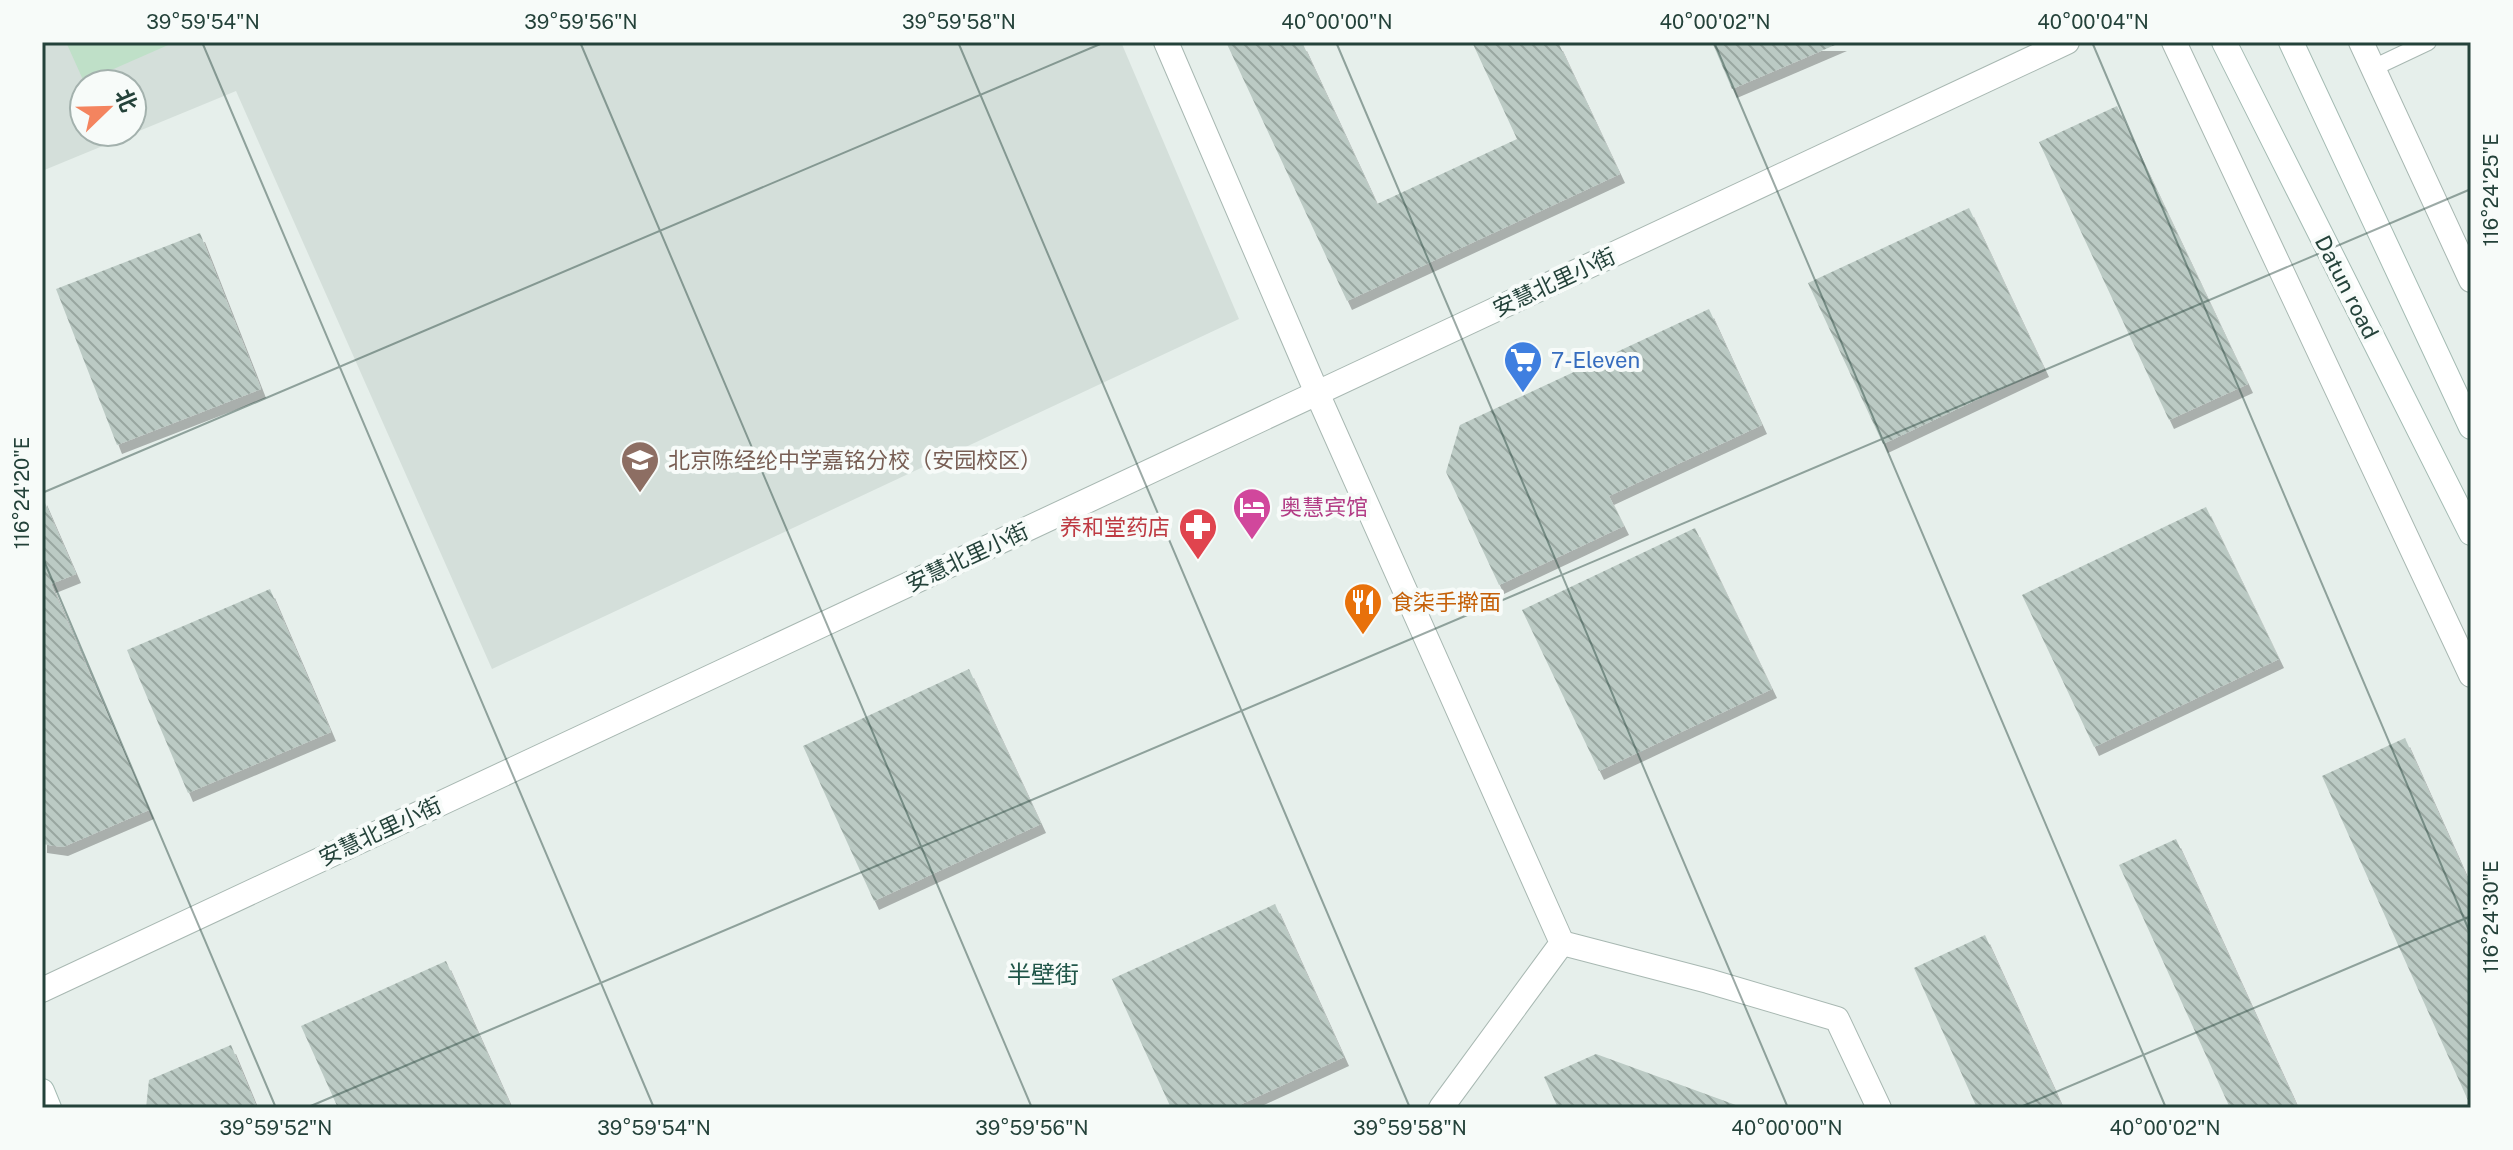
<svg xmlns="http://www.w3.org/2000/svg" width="2513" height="1150" font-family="'Public Sans','Noto Sans SC',sans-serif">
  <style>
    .built { fill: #d4dfda; fill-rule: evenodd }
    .garden { fill: #bfe0c8 }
    .building { fill: url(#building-back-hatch); filter: url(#shadow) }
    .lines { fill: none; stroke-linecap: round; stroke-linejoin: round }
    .lane-casing { stroke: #a8b8b2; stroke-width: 18 }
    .street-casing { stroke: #a8b8b2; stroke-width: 26 }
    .secondary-casing { stroke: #a4bbb3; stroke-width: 26 }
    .lane { stroke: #fff; stroke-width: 16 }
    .street { stroke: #fff; stroke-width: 24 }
    .secondary { stroke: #fff; stroke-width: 24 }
    .ticks { fill: none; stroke: #24423a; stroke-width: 2; stroke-opacity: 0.45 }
    .labels { text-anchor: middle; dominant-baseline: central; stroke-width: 8; stroke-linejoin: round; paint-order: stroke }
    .street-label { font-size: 22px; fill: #24423a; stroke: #f7fbf9 }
    .shop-label { font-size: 22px; fill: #366cbe; stroke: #f7fbf9; text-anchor: start }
    .education-label { font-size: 22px; fill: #785e54; stroke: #f7fbf9; text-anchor: start }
    .hotel-label { font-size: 22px; fill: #b23c85; stroke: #f7fbf9; text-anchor: start }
    .health-label { font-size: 22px; fill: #be3a42; stroke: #f7fbf9; text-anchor: end }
    .food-label { font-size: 22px; fill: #c56008; stroke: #f7fbf9; text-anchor: start }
    .neighbourhood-label { font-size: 24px; fill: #1f5548; stroke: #f7fbf9 }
    .neatline { fill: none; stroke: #24423a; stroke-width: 3 }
    .ticks-label { font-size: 20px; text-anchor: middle; fill: #24423a }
  </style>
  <defs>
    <pattern id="building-back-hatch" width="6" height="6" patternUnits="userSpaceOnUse" patternTransform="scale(2)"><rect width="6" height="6" fill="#bbcac4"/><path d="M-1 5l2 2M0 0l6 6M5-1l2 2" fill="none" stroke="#98a6a0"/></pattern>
    <filter id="shadow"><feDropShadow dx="5" dy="9" stdDeviation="0" flood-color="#0004"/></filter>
  </defs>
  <rect width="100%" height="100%" fill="#e6efeb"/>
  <path class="built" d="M42,42h1079l118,277 -747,350 -256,-578 -194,80zM84,84h48v48h-48z"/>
  <path class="garden" d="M66,42h109l-91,40z"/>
  <g class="building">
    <path d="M1226,42h76l75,162 140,-65 -45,-97h86l62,132 -273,127z"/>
    <path d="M1712,42h130l-110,47z"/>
    <path d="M2117,106l131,278 -79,36 -130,-278z"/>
    <path d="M1969,208l75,160 -161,76 -75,-161z"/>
    <path d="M200,233l61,156 -144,56 -61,-156z"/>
    <path d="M1709,309l53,116 -153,71 15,30 -125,59 -53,-113 14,-47z"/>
    <path d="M42,496l34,78 -25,10 98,226 -86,37 -21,-3z"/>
    <path d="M2206,507l73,152 -185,88 -72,-152z"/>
    <path d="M1695,528l77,161 -173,82 -77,-161z"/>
    <path d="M270,589l61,143 -143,61 -61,-143z"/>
    <path d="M969,669l72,155 -167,77 -71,-155z"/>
    <path d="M2405,738l66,148v221l-149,-331z"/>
    <path d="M2176,839l122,269h-68l-111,-243z"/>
    <path d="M1275,904l69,153 -111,51h-62l-59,-129z"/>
    <path d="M1985,935l78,173h-86l-63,-140z"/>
    <path d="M446,961l64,143 -8,4h-164l-37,-82z"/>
    <path d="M231,1045l26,63h-111l3,-28z"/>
    <path d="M1596,1054l148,54h-152l-8,-3 -6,3h-20l-14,-31z"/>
  </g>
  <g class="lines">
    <defs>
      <path id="lane" d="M2373,68l55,-26"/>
      <g id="street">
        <path d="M1166,42l151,351 245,550 -121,165"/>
        <path d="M2174,42l297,633"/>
        <path d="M2361,42l110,238"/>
        <path d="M1562,943l146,38 129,38 42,89"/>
        <path d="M42,990l2025,-948"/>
      </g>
      <g id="secondary">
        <path d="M2224,42l247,491"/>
        <path d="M2291,42l180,385"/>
        <path d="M42,1091l7,17"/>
      </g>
    </defs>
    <use href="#lane" class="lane-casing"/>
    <use href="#street" class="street-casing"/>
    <use href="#secondary" class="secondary-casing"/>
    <use href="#lane" class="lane"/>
    <use href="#street" class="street"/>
    <use href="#secondary" class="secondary"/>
  </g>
  <path class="ticks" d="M202,42l452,1066M580,42l452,1066M958,42l452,1066M1336,42l452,1066M1714,42l452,1066M2092,42l379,893M2470,42l1,3M42,493l1063,-451M42,556l234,552M306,1108l2165,-919M2018,1108l453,-192"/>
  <defs>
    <symbol id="supermarket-pin" viewBox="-11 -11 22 30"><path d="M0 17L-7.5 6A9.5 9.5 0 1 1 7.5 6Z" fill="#3f7fe0" stroke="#f7fbf9"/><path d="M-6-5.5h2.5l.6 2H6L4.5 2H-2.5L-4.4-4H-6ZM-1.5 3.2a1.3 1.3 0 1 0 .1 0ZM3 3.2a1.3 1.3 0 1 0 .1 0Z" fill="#fff"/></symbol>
    <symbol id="school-pin" viewBox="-11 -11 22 30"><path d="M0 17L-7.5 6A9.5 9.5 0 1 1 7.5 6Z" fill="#8d6e63" stroke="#f7fbf9"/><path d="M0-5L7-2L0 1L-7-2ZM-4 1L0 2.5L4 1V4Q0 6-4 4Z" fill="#fff"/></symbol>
    <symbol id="hotel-pin" viewBox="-11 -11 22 30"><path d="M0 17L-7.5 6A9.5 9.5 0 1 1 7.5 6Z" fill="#d1479c" stroke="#f7fbf9"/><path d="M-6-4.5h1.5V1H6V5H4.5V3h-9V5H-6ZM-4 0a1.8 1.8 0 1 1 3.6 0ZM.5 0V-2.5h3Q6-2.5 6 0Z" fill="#fff"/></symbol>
    <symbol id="pharmacy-pin" viewBox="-11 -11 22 30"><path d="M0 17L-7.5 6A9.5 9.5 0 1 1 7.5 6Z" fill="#e0444e" stroke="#f7fbf9"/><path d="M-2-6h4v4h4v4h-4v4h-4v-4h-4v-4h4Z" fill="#fff"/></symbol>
    <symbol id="restaurant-pin" viewBox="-11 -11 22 30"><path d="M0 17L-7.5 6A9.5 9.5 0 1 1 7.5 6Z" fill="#e8710a" stroke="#f7fbf9"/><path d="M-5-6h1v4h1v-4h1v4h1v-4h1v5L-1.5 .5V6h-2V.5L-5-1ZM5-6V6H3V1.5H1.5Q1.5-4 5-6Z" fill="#fff"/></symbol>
  </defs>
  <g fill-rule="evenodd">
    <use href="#supermarket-pin" x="1501" y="338" width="44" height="60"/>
    <use href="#school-pin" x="618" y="438" width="44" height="60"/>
    <use href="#hotel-pin" x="1230" y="485" width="44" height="60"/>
    <use href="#pharmacy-pin" x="1176" y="505" width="44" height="60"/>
    <use href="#restaurant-pin" x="1341" y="580" width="44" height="60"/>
  </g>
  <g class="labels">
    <g class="street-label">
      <text transform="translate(1554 282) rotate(-25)">安慧北里小街</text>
      <text transform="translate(2347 287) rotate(63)">Datun road</text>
      <text transform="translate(967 557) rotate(-25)">安慧北里小街</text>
      <text transform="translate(380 831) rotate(-25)">安慧北里小街</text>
    </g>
    <g class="shop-label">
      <text x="1551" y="360">7-Eleven</text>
    </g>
    <g class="education-label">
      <text x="668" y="460">北京陈经纶中学嘉铭分校（安园校区）</text>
    </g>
    <g class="hotel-label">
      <text x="1280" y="507">奥慧宾馆</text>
    </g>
    <g class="health-label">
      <text x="1170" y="527">养和堂药店</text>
    </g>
    <g class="food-label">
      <text x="1391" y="602">食柒手擀面</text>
    </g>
    <g class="neighbourhood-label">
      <text x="1043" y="974">半壁街</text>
    </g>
  </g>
  <rect width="2513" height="1150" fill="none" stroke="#f7fbf9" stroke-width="88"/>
  <g transform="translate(108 108) rotate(67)"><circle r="38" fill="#f7fbf9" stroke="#a3b1ad" stroke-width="2"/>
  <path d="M0-6L14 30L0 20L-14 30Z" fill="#f4845f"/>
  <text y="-12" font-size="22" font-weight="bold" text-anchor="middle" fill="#24423a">北</text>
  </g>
  <rect x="44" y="44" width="2425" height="1062" class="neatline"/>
  <g class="ticks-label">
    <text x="203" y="29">39°59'54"N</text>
    <text x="581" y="29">39°59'56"N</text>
    <text x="959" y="29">39°59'58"N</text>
    <text x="1337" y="29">40°00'00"N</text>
    <text x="1715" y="29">40°00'02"N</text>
    <text x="2093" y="29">40°00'04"N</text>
    <text transform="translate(2491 190) rotate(-90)" y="7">116°24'25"E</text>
    <text transform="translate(22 493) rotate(-90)" y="7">116°24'20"E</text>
    <text transform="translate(2491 917) rotate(-90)" y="7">116°24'30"E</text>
    <text x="276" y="1135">39°59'52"N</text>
    <text x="654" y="1135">39°59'54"N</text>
    <text x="1032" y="1135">39°59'56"N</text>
    <text x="1410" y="1135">39°59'58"N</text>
    <text x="1787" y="1135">40°00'00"N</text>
    <text x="2165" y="1135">40°00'02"N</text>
  </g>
</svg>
